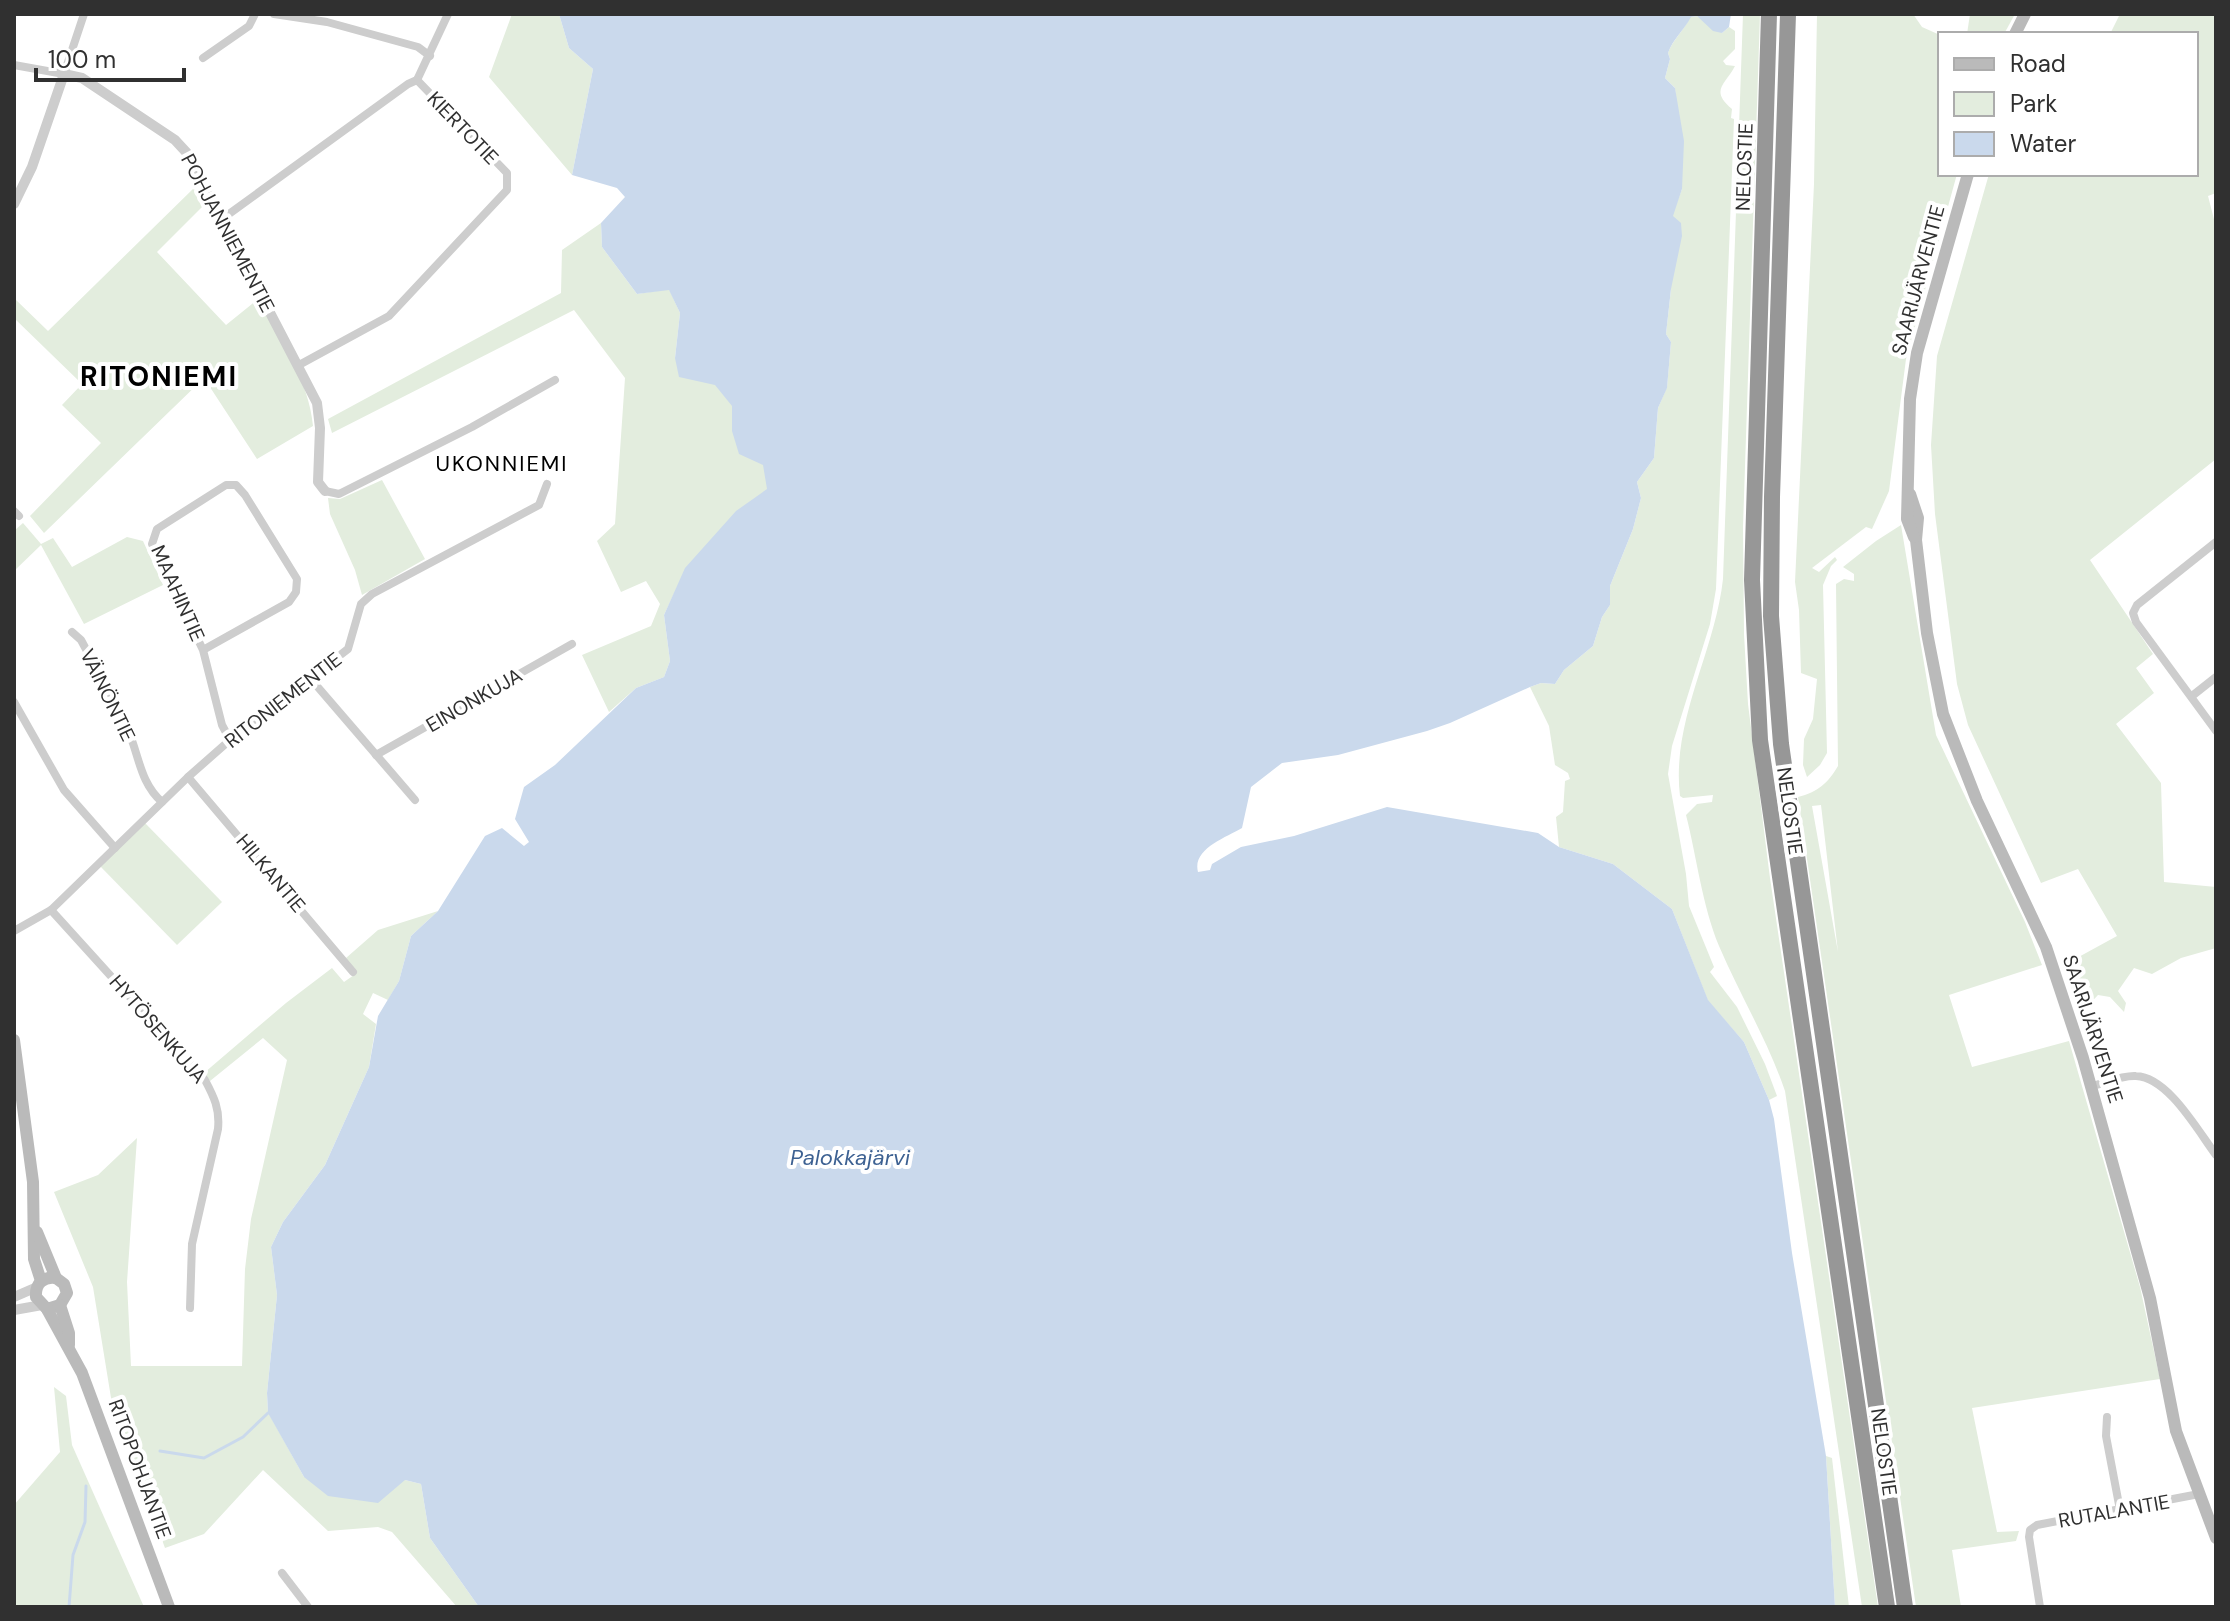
<svg xmlns="http://www.w3.org/2000/svg" width="2230" height="1621" font-family="'DM Sans',sans-serif">
  <style>
    .green { fill: #e3edde; fill-rule: evenodd }
    .water { fill: #cad9ec }
    .lines { fill: none; stroke-linecap: round; stroke-linejoin: round }
    .stream { stroke: #cad9ec; stroke-width: 3 }
    .minor { stroke: #cdcdcd; stroke-width: 8 }
    .tertiary { stroke: #cdcdcd; stroke-width: 10 }
    .secondary { stroke: #bababa; stroke-width: 12 }
    .motorway { stroke: #979797; stroke-width: 16 }
    .labels { text-anchor: middle; dominant-baseline: central; stroke-width: 8; stroke-linejoin: round; paint-order: stroke }
    .street-label { font-size: 20px; fill: #303030; stroke: #fff }
    .neighbourhood-label { font-size: 22px; letter-spacing: 2px; fill: #000; stroke: #fff }
    .water-label { font-size: 22px; font-style: italic; fill: #3d6192; stroke: #fff }
    .district-label { font-size: 28px; font-weight: bold; letter-spacing: 2px; fill: #000; stroke: #fff }
  </style>
  <rect width="100%" height="100%" fill="#fff"/>
  <g class="green">
    <path d="M512,14h47l10,34 24,21 -21,106 -83,-98z"/>
    <path d="M1743,14h17l-17,513 1,107 4,70 22,174 108,729h-16l-77,-516c-17,-50 -45,-96 -66,-145 -17,-41 -22,-88 -33,-131l11,-11 15,-2 1,-7 -30,3 -3,-2c-9,-75 35,-144 43,-217z"/>
    <path d="M1817,14h96l9,13 18,8v139h17l-51,185 -17,132 -17,38 -6,-2 -54,41 7,4 16,-15 2,3 -6,6 -8,19 4,168 -7,12 -13,12 -4,-12 1,-26 9,-20 4,-40 -16,-6 -2,-63 -4,-28 19,-398z"/>
    <path d="M1970,14h45l-11,20h-37z"/>
    <path d="M2120,14h96v179l-8,3 8,31v232l-126,101 63,94 -17,14 18,25 -38,31 45,59 3,99 52,5v61l-35,10 -29,16 -18,-6 -16,23 8,12 -2,9 -14,-15 -12,-2 -18,19 -11,-33 3,-4 -4,-10 7,-8 42,-23 -39,-67 -37,14 -73,-158 -11,-41 -22,-170 -4,-69 6,-89 52,-182h207v-140h-86z"/>
    <path d="M1697,16l25,17 7,-6 6,4v18l-12,12 3,4 9,1c-9,18 -26,24 -3,43l-1,9 3,1 -18,470 -6,35 -38,122 -4,28 18,100 3,32 25,61 -4,5 27,35 28,57 12,32 -8,4 -25,-58 -36,-41 -36,-92 -59,-45 -54,-17 -3,-30 7,-5 2,-31 5,-2 -2,-6 -13,-8 -6,-39 -19,-39 11,-4 14,1 9,-14 29,-24 9,-29 8,-12v-19l23,-57 8,-31 -4,-16 17,-24 4,-50 9,-21 4,-45 -5,-8 5,-45 1,-73 10,-27 -7,-101 -10,-10 5,-19 -2,-6c5,-14 16,-22 22,-36z"/>
    <path d="M196,186l9,18 -48,48 69,73 32,-26c22,40 51,81 55,127l-56,33 -53,-81 -160,155 -14,-17 71,-73 -39,-38 20,-21 -68,-66v-20l34,33z"/>
    <path d="M601,223l1,24 35,47 32,-5 11,24 -5,45 55,16 54,109 -98,85 -22,47 6,46 -6,16 -28,11 -27,24 -27,-57 69,-29 9,-22 -14,-23 -25,11 -24,-51 18,-17 10,-146 -51,-68 -242,123 -4,-14 233,-126 1,-43z"/>
    <path d="M382,480l43,79 -63,36 -7,-25 -25,-56 -2,-16 12,1z"/>
    <path d="M23,523l18,21 12,-6 19,29 55,-30 16,4 20,44 -79,39 -43,-79 -27,26v-40z"/>
    <path d="M1901,525l35,210 89,187 17,43 -93,30 23,72 97,-26 71,246 20,92 -188,29 25,124 22,-1 -3,10 -64,9 9,57h-45l-118,-810c20,-5 30,-14 40,-31l-2,-182 8,-5 10,2v-7l-11,-7 33,-26zM1821,805l17,147 -26,-146z"/>
    <path d="M145,823l77,79 -45,43 -77,-79z"/>
    <path d="M438,911l-27,25 -12,45 -11,19 -15,-7 -10,21 13,10 -7,43 -44,98 -42,57 -12,25 6,48 -10,98 1,19 36,65 101,3 16,4 9,54 49,69h-22l-65,-75 -14,-5 -50,4 -65,-61 -59,64 -39,14 -53,-144 -19,-117 -39,-95 44,-17 39,-37 -10,144 4,84h111l3,-97 6,-50 36,-159 -24,-22 -53,43 -6,-8 82,-70 46,-35 12,14 10,-7 -8,-17 32,-28z"/>
    <path d="M54,1387l12,9 6,49 72,162h-130v-102l46,-53z"/>
    <path d="M1826,1456l6,2 17,149h-14z"/>
  </g>
  <path class="water" d="M559,14h1172l-2,13 -7,6 -9,-2 -16,-15 -6,1c-7,13 -18,22 -23,36l2,6 -5,19 10,10 9,53 -2,48 -9,27 8,7 1,13 -11,53 -5,45 5,8 -4,46 -9,20 -4,50 -17,24 4,16 -8,31 -23,57v19l-8,12 -9,29 -29,24 -9,14 -14,-1 -11,4 -80,36 -23,8 -89,24 -56,8 -31,24 -9,41c-17,10 -50,21 -44,44l12,-2 2,-6 29,-17 53,-11 93,-29 151,26 21,14 54,17 59,45 36,91 36,42 25,58 5,19 18,134 34,203 9,151h-1356l-49,-69 -9,-54 -16,-4 -27,23 -50,-7 -24,-19 -36,-64 -1,-20 10,-98 -6,-48 12,-25 42,-57 44,-98 9,-51 21,-35 12,-45 27,-25 47,-75 17,-8 22,18 5,-4 -14,-23 9,-32 31,-22 81,-77 28,-11 6,-16 -6,-46 21,-47 51,-57 31,-22 -4,-24 -24,-11 -7,-23v-25l-17,-21 -36,-8 -4,-19 5,-45 -11,-23 -32,4 -35,-47 -1,-24 24,-26 -8,-9 -45,-13 21,-106 -24,-21z"/>
  <g class="lines">
    <g class="stream">
      <path d="M160,1451l44,7 39,-21 25,-24"/>
      <path d="M69,1607l4,-52 12,-33 1,-36"/>
    </g>
    <g class="minor">
      <path d="M274,14l53,8 91,25 12,9"/>
      <path d="M203,58l46,-32 6,-12"/>
      <path d="M14,65l50,9 20,-60"/>
      <path d="M417,80l31,-66"/>
      <path d="M222,219l186,-135 9,-4 90,93v17l-118,126 -90,49"/>
      <path d="M325,491l14,3 133,-67 83,-47"/>
      <path d="M14,511l5,5"/>
      <path d="M2216,542l-79,63 -4,8 3,9 80,109"/>
      <path d="M72,632l9,8c16,30 34,59 47,90 11,25 12,53 34,72"/>
      <path d="M203,650l86,-48 7,-10 1,-13 -52,-84 -9,-10h-10l-69,44 -5,15 51,106 19,75 8,15"/>
      <path d="M310,678l105,122"/>
      <path d="M2192,696l24,-19"/>
      <path d="M14,702l50,88 51,58"/>
      <path d="M376,755l196,-111"/>
      <path d="M188,777l165,195"/>
      <path d="M51,910l154,170c9,17 15,29 13,49l-26,115 -2,64"/>
      <path d="M14,931l37,-21 137,-133 42,-37 118,-91 13,-45 11,-10 167,-89 8,-21"/>
      <path d="M2092,1086c13,-3 30,-11 44,-10 32,1 62,55 80,79"/>
      <path d="M2107,1417l-1,19 14,74"/>
      <path d="M282,1573l26,34"/>
      <path d="M2040,1607l-11,-70 1,-7 7,-5 162,-31"/>
    </g>
    <g class="tertiary">
      <path d="M14,204l18,-37 32,-93 18,4 93,62 12,13 130,250 3,25 -2,54 7,9"/>
      <path d="M14,1297l23,-10"/>
      <path d="M14,1310l28,-5"/>
    </g>
    <g class="secondary">
      <path d="M2015,34l10,-20"/>
      <path d="M1910,494l8,24 -2,22 11,93 16,81 34,87 69,146 37,111 67,240 26,133 40,107"/>
      <path d="M1914,537l-7,-18 3,-120 7,-46 51,-179"/>
      <path d="M14,1040l19,142 1,77 7,22"/>
      <path d="M37,1232l19,46 8,6 3,9 -7,12 -13,4"/>
      <path d="M56,1278c-13,-2 -21,6 -20,19l11,12 35,64 87,234"/>
      <path d="M60,1305l9,28v12"/>
    </g>
    <g class="motorway">
      <path d="M1769,14l-17,566 8,160 127,867"/>
      <path d="M1788,14l-16,483 -1,119 10,128 124,863"/>
    </g>
  </g>
  <g class="labels">
    <g class="street-label">
      <text transform="translate(463 128) rotate(46)">KIERTOTIE</text>
      <text transform="translate(1744 167) rotate(-88)">NELOSTIE</text>
      <text transform="translate(228 233) rotate(62)">POHJANNIEMENTIE</text>
      <text transform="translate(1918 280) rotate(-75)">SAARIJÄRVENTIE</text>
      <text transform="translate(178 593) rotate(66)">MAAHINTIE</text>
      <text transform="translate(108 695) rotate(64)">VÄINÖNTIE</text>
      <text transform="translate(283 700) rotate(-38)">RITONIEMENTIE</text>
      <text transform="translate(474 700) rotate(-30)">EINONKUJA</text>
      <text transform="translate(1790 811) rotate(82)">NELOSTIE</text>
      <text transform="translate(271 873) rotate(50)">HILKANTIE</text>
      <text transform="translate(158 1029) rotate(49)">HYTÖSENKUJA</text>
      <text transform="translate(2093 1029) rotate(72)">SAARIJÄRVENTIE</text>
      <text transform="translate(1884 1452) rotate(82)">NELOSTIE</text>
      <text transform="translate(140 1469) rotate(70)">RITOPOHJANTIE</text>
      <text transform="translate(2114 1511) rotate(-10)">RUTALANTIE</text>
    </g>
    <g class="neighbourhood-label">
      <text x="502" y="463">UKONNIEMI</text>
    </g>
    <g class="water-label">
      <text x="850" y="1157">Palokkajärvi</text>
    </g>
    <g class="district-label">
      <text x="159" y="376">RITONIEMI</text>
    </g>
  </g>
  <rect width="2230" height="1621" fill="none" stroke="#303030" stroke-width="32"/>
  <rect x="1938" y="32" width="260" height="144" fill="#ffffff" stroke="#acacac" stroke-width="2"/>
  <rect x="1954" y="58" width="40" height="12" fill="#bababa" stroke="#acacac" stroke-width="2"/>
  <text x="2010" y="72" font-size="24" fill="#303030">Road</text>
  <rect x="1954" y="92" width="40" height="24" fill="#e3edde" stroke="#acacac" stroke-width="2"/>
  <text x="2010" y="112" font-size="24" fill="#303030">Park</text>
  <rect x="1954" y="132" width="40" height="24" fill="#cad9ec" stroke="#acacac" stroke-width="2"/>
  <text x="2010" y="152" font-size="24" fill="#303030">Water</text>
  <path d="M36 68v12h148v-12" fill="none" stroke="#303030" stroke-width="4"/>
  <text x="48" y="68" font-size="24" fill="#303030" stroke="#ffffff" stroke-width="6" paint-order="stroke">100 m</text>
</svg>
